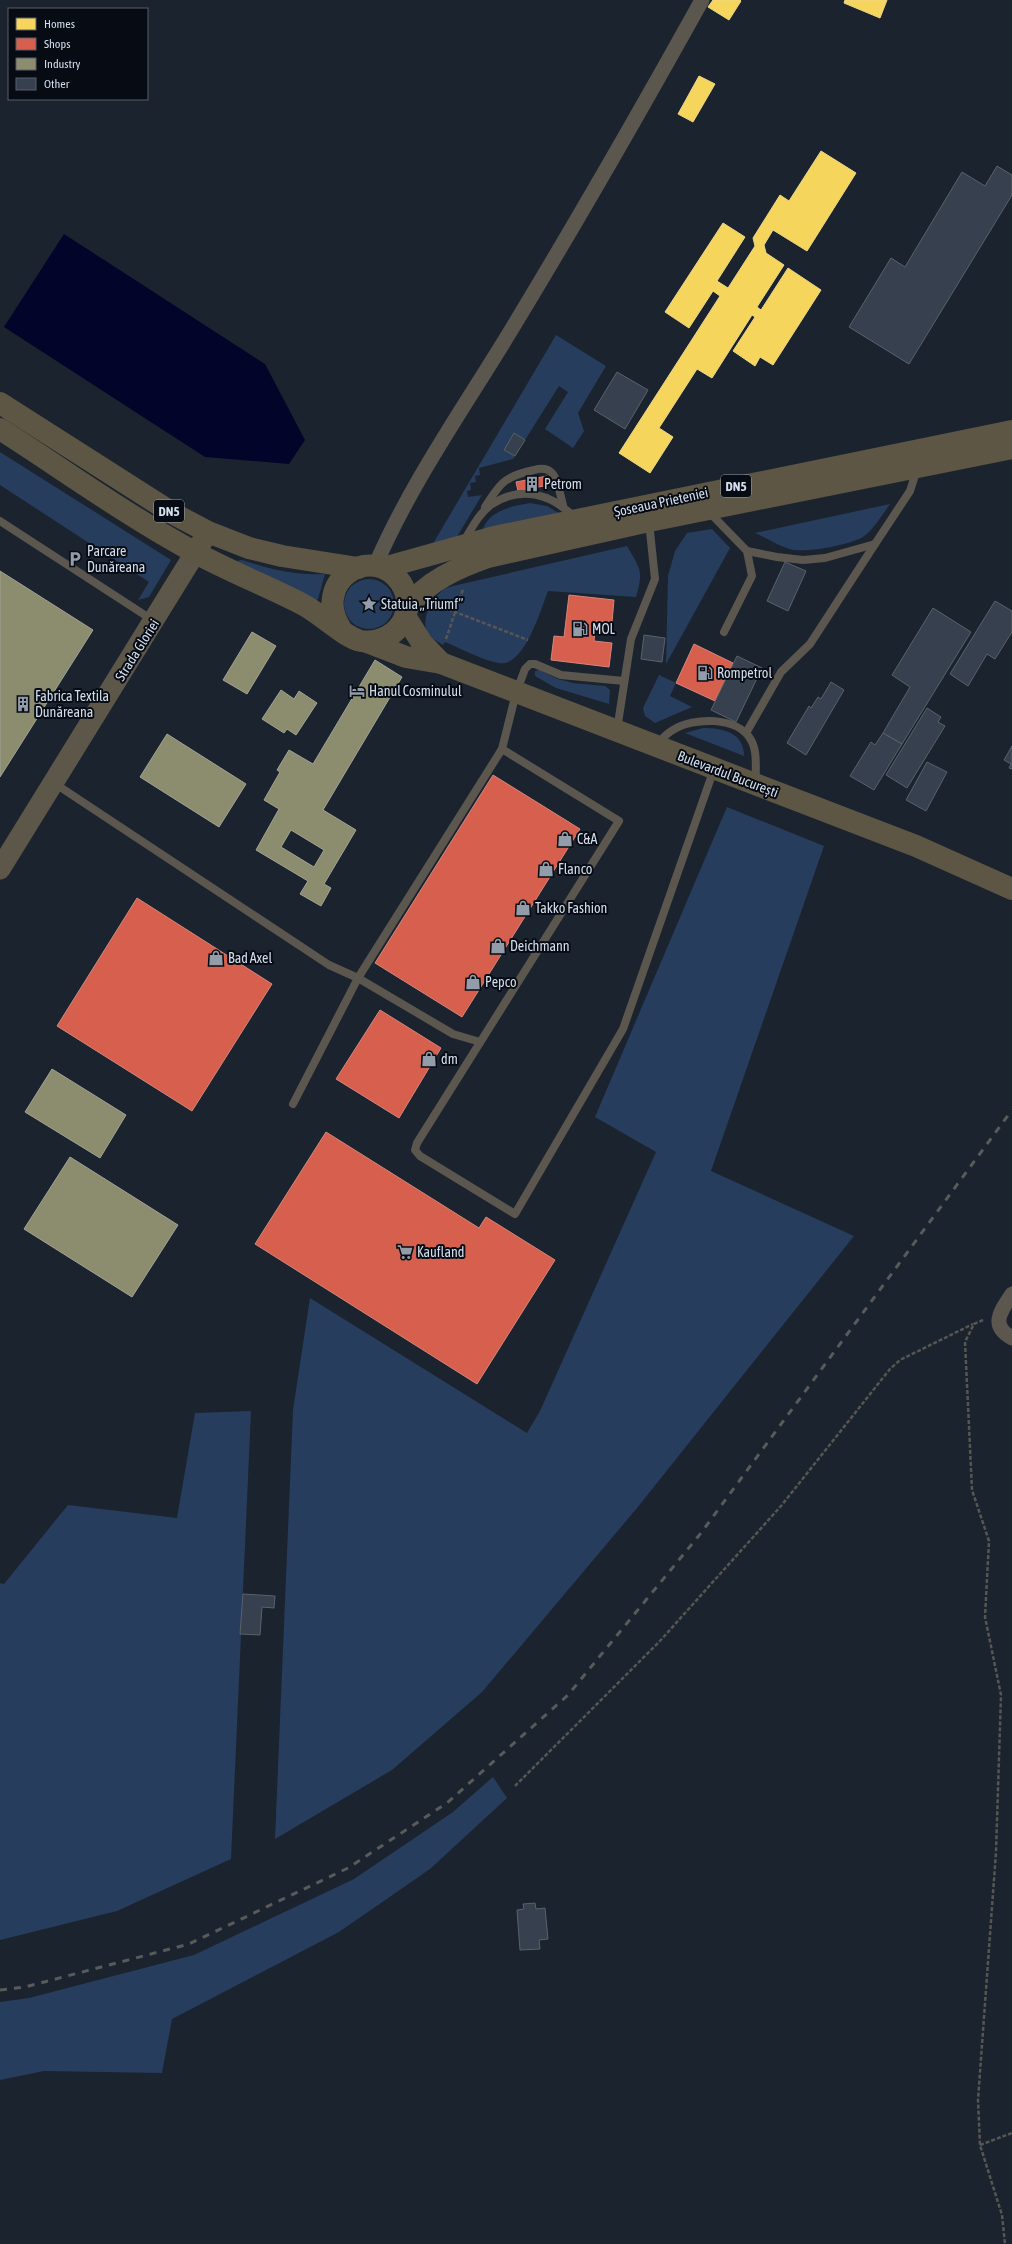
<svg xmlns="http://www.w3.org/2000/svg" width="1012" height="2244" font-family="'Asap Condensed',sans-serif">
  <style>
    .green { fill: #273d5d }
    .water { fill: #020529 }
    .homes { fill: #f6d55c; stroke: #ecd787 }
    .shops { fill: #d6604d; stroke: #d5867c }
    .industry { fill: #8c8c6e; stroke: #a1a494; fill-rule: evenodd }
    .building { fill: #36404e; stroke: #59616b }
    .lines { fill: none; stroke-linecap: round; stroke-linejoin: round }
    .path { stroke: #575653; stroke-width: 2.5; stroke-dasharray: 4 2; stroke-linecap: butt }
    .lane { stroke: #5b574e; stroke-width: 8 }
    .street { stroke: #5b574e; stroke-width: 15 }
    .secondary { stroke: #5d574a; stroke-width: 21 }
    .primary { stroke: #5e5644; stroke-width: 22 }
    .rail { stroke: #595a5a; stroke-width: 3; stroke-dasharray: 7 7; stroke-linecap: butt }
    .labels { text-anchor: middle; dominant-baseline: central; stroke-width: 4; stroke-linejoin: round; paint-order: stroke }
    .shield { fill: #060b14; stroke: #969eaa; stroke-width: 1 }
    .shield-label { font-size: 13px; font-weight: bold; fill: #d3ddeb }
    .poi-label { font-size: 14px; fill: #d3ddeb; stroke: #060b14; text-anchor: start }
    .street-label { font-size: 14px; fill: #d3ddeb; stroke: #060b14 }
  </style>
  <rect width="100%" height="100%" fill="#1b232f"/>
  <g class="green">
    <path d="M556,335l50,31 -28,47 6,18 -11,17 -28,-19 23,-37 -9,-6 -34,54 -11,-6 -10,16 11,6 -2,3 -34,9 1,7 -5,1 1,6 -6,1 1,7 -4,1 1,6 14,-2 -27,45 -24,7z"/>
    <path d="M0,452l171,108 -22,37 -11,3 11,-18 -149,-97z"/>
    <path d="M530,503l17,3 13,8 -78,18c5,-21 30,-26 48,-29z"/>
    <path d="M890,504c-8,11 -16,25 -27,33 -13,8 -54,15 -69,13 -13,-2 -27,-12 -39,-17z"/>
    <path d="M712,529l18,19 -64,116 2,-88 7,-25 12,-18z"/>
    <path d="M627,546c13,23 17,24 9,51l-88,-6c-7,18 -24,77 -49,72 -15,-2 -39,-15 -54,-21l-2,3c-6,-4 -13,-7 -16,-14 -6,-12 5,-33 15,-40 3,-3 8,-4 11,-5z"/>
    <path d="M242,560c27,9 54,16 83,14l-7,25 -3,2 -79,-37 1,-3z"/>
    <circle cx="369" cy="604" r="25"/>
    <path d="M539,670l19,9 15,4 32,3 5,4 -1,14 -53,-16 -21,-12v-5z"/>
    <path d="M659,675l17,8 -6,13 22,11 -37,16 -10,-7 -2,-8z"/>
    <path d="M703,728c19,0 41,4 41,28l-59,-23z"/>
    <path d="M727,807l97,39 -113,325 143,65 -217,272 -155,184 -90,78 -117,69 18,-429 17,-112 217,135 13,-22 116,-259 -61,-35z"/>
    <path d="M251,1411l-20,448 -114,52 -117,29v-357l4,1 64,-79 109,13 18,-105z"/>
    <path d="M493,1777l14,21 -77,71 -91,63 -167,87 -10,54 -118,-2 -44,9v-78l29,-4 165,-43 160,-76 99,-67z"/>
  </g>
  <path class="water" d="M64,234l201,130 40,76 -16,24 -84,-7 -201,-130z"/>
  <g class="homes">
    <path d="M713,0h27l1,1 -12,19 -21,-13z"/>
    <path d="M845,0h42l-7,18 -36,-15z"/>
    <path d="M699,76l16,8 -22,38 -15,-8z"/>
    <path d="M821,151l35,22 -49,78 -34,-21 -9,15 2,8 18,12 -27,42 4,3 27,-42 33,22 -48,75 -13,-8 -5,9 -22,-15 22,-34 -3,-2 -40,63 -15,-9 -38,59 14,9 -23,36 -31,-20 101,-157 -7,-5 -24,37 -24,-16 58,-89 22,14 -28,44 11,7 27,-42 -2,-8 27,-43 9,6z"/>
  </g>
  <g class="shops">
    <path d="M547,476l2,9 -31,6 -2,-9z"/>
    <path d="M569,595l45,5 -2,22 -16,-1 -2,20 18,2 -3,24 -58,-7 3,-24 10,1z"/>
    <path d="M694,644l39,19 -18,38 -39,-18z"/>
    <path d="M493,775l87,54 -118,188 -87,-54z"/>
    <path d="M137,898l135,86 -80,127 -135,-85z"/>
    <path d="M380,1010l61,38 -42,70 -63,-39z"/>
    <path d="M326,1132l153,96 7,-11 69,43 -78,124 -222,-140z"/>
  </g>
  <g class="industry">
    <path d="M0,571l93,59 -93,147z"/>
    <path d="M252,632l24,14 -29,48 -24,-14z"/>
    <path d="M375,660l27,17 -79,133 33,20 -32,54 7,4 -10,18 -21,-12 8,-13 -52,-31 23,-41 -15,-9 16,-28 -3,-2 12,-20 24,14zM291,830l33,20 -10,17 -33,-20z"/>
    <path d="M281,690l13,9 5,-8 18,12 -21,32 -9,-6 -3,4 -22,-14z"/>
    <path d="M167,734l79,50 -27,43 -79,-50z"/>
    <path d="M52,1069l74,46 -26,43 -75,-46z"/>
    <path d="M70,1157l108,68 -46,72 -108,-68z"/>
  </g>
  <g class="building">
    <path d="M997,166l15,9v20l-103,169 -60,-37 42,-69 14,9 57,-95 23,14z"/>
    <path d="M617,372l31,18 -23,39 -31,-19z"/>
    <path d="M514,433l11,7 -10,16 -11,-6z"/>
    <path d="M785,562l21,9 -18,40 -21,-10z"/>
    <path d="M995,601l17,10v21l-17,27 -8,-5 -19,32 -18,-12z"/>
    <path d="M933,608l38,24 -69,112 -19,-11 27,-46 -18,-12z"/>
    <path d="M644,635l21,3 -3,24 -21,-3z"/>
    <path d="M737,656l25,12 -26,54 -25,-12z"/>
    <path d="M831,682l13,8 -38,65 -19,-12 22,-37 2,2 7,-11 3,2z"/>
    <path d="M927,708l14,9 -3,5 7,4 -38,62 -21,-13z"/>
    <path d="M883,733l19,11 -28,46 -24,-14 21,-34 4,3z"/>
    <path d="M1012,746v23l-3,-1 2,-4 -7,-4z"/>
    <path d="M927,762l20,10 -21,39 -20,-11z"/>
    <path d="M243,1594l32,2 -1,12 -12,-1 -2,28 -20,-1z"/>
    <path d="M535,1903l1,6 9,-1 3,31 -9,1 1,9 -20,1 -3,-40 7,-1 -1,-5z"/>
  </g>
  <g class="lines">
    <g class="path">
      <path d="M437,605l91,35"/>
      <path d="M446,639l17,-50"/>
      <path d="M983,1320l-9,4 -9,18 7,148 17,51 -4,76 16,78 -5,157 -18,248 2,45 22,70 3,29"/>
      <path d="M515,1786l144,-144 122,-136 109,-137 10,-9 73,-36"/>
      <path d="M980,2145l32,-12"/>
    </g>
    <g class="lane">
      <path d="M485,507c15,-24 20,-31 49,-37 7,-2 13,-2 18,3 7,8 8,23 11,32"/>
      <path d="M709,512l38,39 30,6 26,3 22,-2 50,-14 35,-53 7,-22"/>
      <path d="M0,521l154,100"/>
      <path d="M464,541c8,-13 15,-28 28,-37 30,-19 60,-10 83,14"/>
      <path d="M724,632l28,-56 -5,-25"/>
      <path d="M617,730l14,-91 24,-60 -6,-57"/>
      <path d="M746,733l35,-61 29,-28 65,-100"/>
      <path d="M657,744c5,-5 10,-11 16,-14 20,-13 65,-14 78,10 7,12 4,29 5,42"/>
      <path d="M502,749l117,72 -202,322 -2,7 5,6 95,58 108,-185 91,-260"/>
      <path d="M54,783l275,182 29,13 -65,126"/>
      <path d="M480,1042l-27,-8 -95,-56 144,-229 14,-56 9,-24 5,-5h5l26,11 63,6"/>
    </g>
    <g class="street">
      <path d="M375,566c37,-86 93,-164 141,-244 64,-106 126,-214 186,-322"/>
      <path d="M1012,1294c-11,17 -23,31 0,44"/>
    </g>
    <path class="secondary" d="M0,869l208,-337"/>
    <g class="primary">
      <path d="M0,403l174,111 34,18 41,16 33,8 76,12"/>
      <path d="M0,429c64,41 129,88 196,124 35,19 71,33 106,51 18,9 43,34 59,37 19,3 37,-7 44,-24 4,-11 2,-24 -4,-34 -29,-42 -91,-1 -60,46"/>
      <path d="M383,568l111,-31 518,-106"/>
      <path d="M407,608c20,-27 50,-40 81,-51l161,-36 363,-73"/>
      <path d="M405,616l17,27 19,20"/>
      <path d="M367,642l39,15 35,6 475,183 96,43"/>
    </g>
    <path class="rail" d="M0,1990l25,-3 164,-43 159,-76 99,-65 121,-108 133,-162 311,-423"/>
  </g>
  <defs>
    <symbol id="building-bare" viewBox="-9 -9 18 18"><path d="M-4-6H4V6H1V3H-1V6H-4ZM-2.5-4.3h1.7v1.8h-1.7ZM.8-4.3h1.7v1.8H.8ZM-2.5-1h1.7V.8h-1.7ZM.8-1h1.7V.8H.8Z" fill="#939ca9" stroke="#060b14" stroke-width="2.5" paint-order="stroke"/></symbol>
    <symbol id="parking-bare" viewBox="-9 -9 18 18"><path d="M-3.5-5.5H1a3.5 3.5 0 0 1 0 7H-1V5.5H-3.5ZM-1-3.4V-.6H.8a1.4 1.4 0 0 0 0-2.8Z" fill="#939ca9" stroke="#060b14" stroke-width="2.5" paint-order="stroke"/></symbol>
    <symbol id="sight-bare" viewBox="-9 -9 18 18"><path d="M0-6L1.8-2.2L6-1.7L2.9 1.2L3.7 5.4L0 3.3L-3.7 5.4L-2.9 1.2L-6-1.7L-1.8-2.2Z" fill="#939ca9" stroke="#060b14" stroke-width="2.5" paint-order="stroke"/></symbol>
    <symbol id="fuel-bare" viewBox="-9 -9 18 18"><path d="M-5.5-6h7V0h2V4h1.3V-2.5L3-4.5l.8-.8L6-3V5H2.5V1h-1V6h-7ZM-4.2-4.7v3.2H.2V-4.7Z" fill="#939ca9" stroke="#060b14" stroke-width="2.5" paint-order="stroke"/></symbol>
    <symbol id="hotel-bare" viewBox="-9 -9 18 18"><path d="M-6-4.5h1.5V1H6V5H4.5V3h-9V5H-6ZM-4 0a1.8 1.8 0 1 1 3.6 0ZM.5 0V-2.5h3Q6-2.5 6 0Z" fill="#939ca9" stroke="#060b14" stroke-width="2.5" paint-order="stroke"/></symbol>
    <symbol id="shop-bare" viewBox="-9 -9 18 18"><path d="M-5-2.5h2.3a2.7 3.5 0 0 1 5.4 0H5L5.5 6h-11ZM-1.5-2.5h3a1.5 2.3 0 0 0-3 0Z" fill="#939ca9" stroke="#060b14" stroke-width="2.5" paint-order="stroke"/></symbol>
    <symbol id="supermarket-bare" viewBox="-9 -9 18 18"><path d="M-6-5.5h2.5l.6 2H6L4.5 2H-2.5L-4.4-4H-6ZM-1.5 3.2a1.3 1.3 0 1 0 .1 0ZM3 3.2a1.3 1.3 0 1 0 .1 0Z" fill="#939ca9" stroke="#060b14" stroke-width="2.5" paint-order="stroke"/></symbol>
  </defs>
  <g fill-rule="evenodd">
    <use href="#building-bare" x="521" y="473" width="22" height="22"/>
    <use href="#parking-bare" x="64" y="548" width="22" height="22"/>
    <use href="#sight-bare" x="358" y="593" width="22" height="22"/>
    <use href="#fuel-bare" x="569" y="618" width="22" height="22"/>
    <use href="#fuel-bare" x="694" y="662" width="22" height="22"/>
    <use href="#hotel-bare" x="346" y="680" width="22" height="22"/>
    <use href="#building-bare" x="12" y="693" width="22" height="22"/>
    <use href="#shop-bare" x="554" y="828" width="22" height="22"/>
    <use href="#shop-bare" x="535" y="858" width="22" height="22"/>
    <use href="#shop-bare" x="512" y="897" width="22" height="22"/>
    <use href="#shop-bare" x="487" y="935" width="22" height="22"/>
    <use href="#shop-bare" x="205" y="947" width="22" height="22"/>
    <use href="#shop-bare" x="462" y="971" width="22" height="22"/>
    <use href="#shop-bare" x="418" y="1048" width="22" height="22"/>
    <use href="#supermarket-bare" x="394" y="1241" width="22" height="22"/>
  </g>
  <g class="labels">
    <g class="shield">
      <rect x="721" y="475" width="30" height="22" rx="3"/>
      <rect x="154" y="500" width="30" height="22" rx="3"/>
    </g>
    <g class="shield-label">
      <text x="736" y="486">DN5</text>
      <text x="169" y="511">DN5</text>
    </g>
    <g class="poi-label">
      <text x="544" y="484">Petrom</text>
      <text x="87" y="551">Parcare<tspan x="87" dy="16">Dunăreana</tspan></text>
      <text x="381" y="604">Statuia „Triumf”</text>
      <text x="592" y="629">MOL</text>
      <text x="717" y="673">Rompetrol</text>
      <text x="369" y="691">Hanul Cosminulul</text>
      <text x="35" y="696">Fabrica Textila<tspan x="35" dy="16">Dunăreana</tspan></text>
      <text x="577" y="839">C&amp;A</text>
      <text x="558" y="869">Flanco</text>
      <text x="535" y="908">Takko Fashion</text>
      <text x="510" y="946">Deichmann</text>
      <text x="228" y="958">Bad Axel</text>
      <text x="485" y="982">Pepco</text>
      <text x="441" y="1059">dm</text>
      <text x="417" y="1252">Kaufland</text>
    </g>
    <g class="street-label">
      <text transform="translate(661 502) rotate(-12)">Șoseaua Prieteniei</text>
      <text transform="translate(137 650) rotate(-58)">Strada Gloriei</text>
      <text transform="translate(728 774) rotate(21)">Bulevardul București</text>
    </g>
  </g>
  <rect x="8" y="8" width="140" height="92" fill="#060b14" stroke="#585f6a"/>
  <rect x="16" y="18" width="20" height="12" fill="#f6d55c" stroke="#585f6a"/>
  <text x="44" y="28" font-size="12" fill="#d3ddeb">Homes</text>
  <rect x="16" y="38" width="20" height="12" fill="#d6604d" stroke="#585f6a"/>
  <text x="44" y="48" font-size="12" fill="#d3ddeb">Shops</text>
  <rect x="16" y="58" width="20" height="12" fill="#8c8c6e" stroke="#585f6a"/>
  <text x="44" y="68" font-size="12" fill="#d3ddeb">Industry</text>
  <rect x="16" y="78" width="20" height="12" fill="#36404e" stroke="#585f6a"/>
  <text x="44" y="88" font-size="12" fill="#d3ddeb">Other</text>
</svg>
